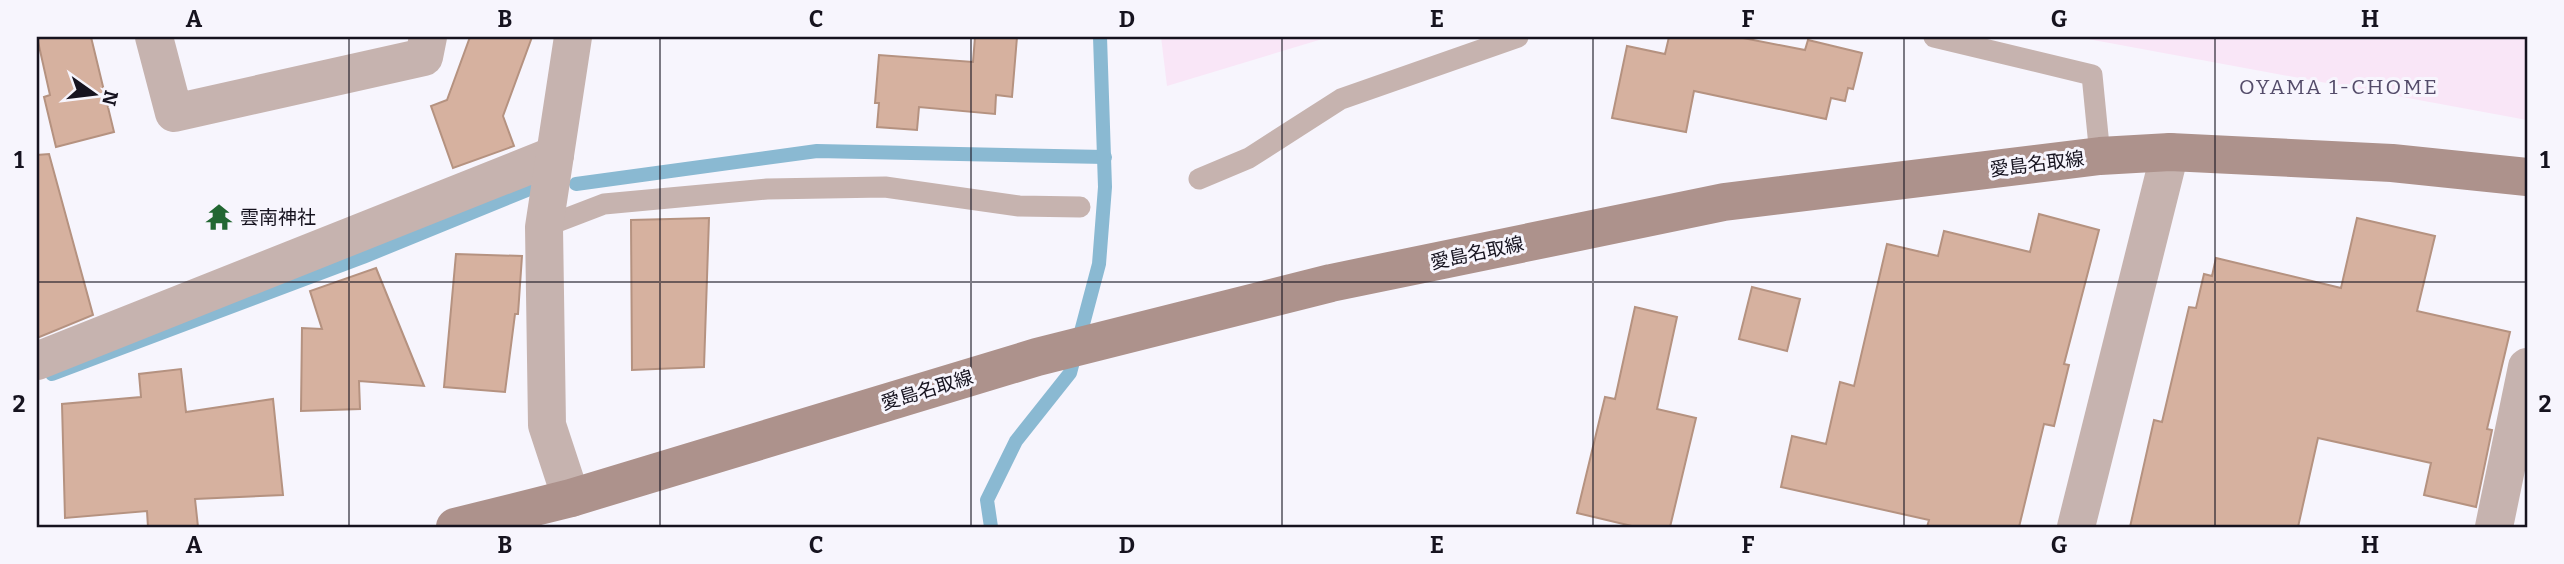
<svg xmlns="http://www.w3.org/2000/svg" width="2564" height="564" font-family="Bitter,'Noto Sans JP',serif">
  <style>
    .education { fill: #f9e6f7 }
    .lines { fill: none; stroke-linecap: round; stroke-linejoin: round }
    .stream { stroke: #8ab9d2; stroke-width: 14 }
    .building { fill: #d6b19f; stroke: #b59280; stroke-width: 2 }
    .lane { stroke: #c6b3af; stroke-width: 21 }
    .street { stroke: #c6b3af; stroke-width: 38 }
    .secondary { stroke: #ad928c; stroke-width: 38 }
    .grid { fill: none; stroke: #16131f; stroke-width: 2; stroke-opacity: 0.55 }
    .labels { text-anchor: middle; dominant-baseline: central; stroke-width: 6; stroke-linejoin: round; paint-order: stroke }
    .street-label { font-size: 19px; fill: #16131f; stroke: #f7f5fd }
    .poi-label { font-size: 19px; fill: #16131f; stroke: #f7f5fd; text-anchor: start }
    .neighbourhood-label { font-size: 21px; letter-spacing: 2px; fill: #544c6a; stroke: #f7f5fd }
    .neatline { fill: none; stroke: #16131f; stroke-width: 2.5 }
    .grid-label { font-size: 23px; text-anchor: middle; font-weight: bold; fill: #16131f }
  </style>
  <rect width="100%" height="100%" fill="#f7f5fd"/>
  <g class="education">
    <path d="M1161,37h168l-162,49z"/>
    <path d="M2077,37h450v83z"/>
  </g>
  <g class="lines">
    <g class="stream">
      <path d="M576,184l241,-33 288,6"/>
      <path d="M52,374l311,-117 164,-67"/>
      <path d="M991,527l-4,-27 29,-59 54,-68 29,-109 6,-77 -5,-150"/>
    </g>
  </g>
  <g class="building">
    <path d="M37,37h54l23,95 -58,15 -12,-50 6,-2z"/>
    <path d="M470,37h62l-29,79 11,30 -61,22 -22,-62 16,-6z"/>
    <path d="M975,37h42l-5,60 -16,-2 -1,19 -76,-7 -2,23 -40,-3 2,-24h-4l4,-48 94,7z"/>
    <path d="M1669,37h69l67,13 3,-10 54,13 -9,36 -5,-1 -3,13 -14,-3 -5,21 -132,-28 -8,41 -74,-14 15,-72 38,8z"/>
    <path d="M49,154l44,161 -56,23v-183z"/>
    <path d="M2039,214l60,16 -35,134 5,1 -15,61 -10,-2 -25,103h-92l2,-7 -148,-33 11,-51 34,8 14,-62 14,4 33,-142 51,12 6,-25 86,21z"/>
    <path d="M709,218l-5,149 -72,3 -1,-150z"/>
    <path d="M2357,218l78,18 -18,75 93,21 -23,97 5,1 -16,77 -52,-12 7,-32 -113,-25 -20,89h-168l24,-107 8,2 27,-115 7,1 8,-34 8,2 4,-18 125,30z"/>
    <path d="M456,254l66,2 -4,58h-3l-10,78 -61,-5z"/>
    <path d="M376,268l48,118 -65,-5 1,28 -59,2 1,-83 20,1 -12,-38z"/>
    <path d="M1752,287l48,12 -13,52 -48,-12z"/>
    <path d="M1635,307l42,10 -20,92 39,9 -26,109h-34l-59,-14 28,-116 10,2z"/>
    <path d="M181,369l5,43 87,-13 10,96 -88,4 3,28h-50l-1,-16 -82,7 -3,-114 79,-7 -2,-23z"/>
  </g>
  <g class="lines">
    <g class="lane">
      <path d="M1934,37l158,38 8,81"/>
      <path d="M1199,179l50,-21 92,-59 177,-62"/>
      <path d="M544,227l60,-23 163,-15 118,-2 134,19 61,1"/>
    </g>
    <g class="street">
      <path d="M154,37l20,76 250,-56 4,-20"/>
      <path d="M37,361l518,-206"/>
      <path d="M571,498l-24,-73 -3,-198 29,-190"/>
      <path d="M2076,527l94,-375"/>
      <path d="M2494,527l33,-160"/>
    </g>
    <path class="secondary" d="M455,527l116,-29 466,-141 294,-74 393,-81 376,-46 70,-4 222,11 135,14"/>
  </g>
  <path class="grid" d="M349,37v490M660,37v490M971,37v490M1282,37v490M1593,37v490M1904,37v490M2215,37v490M37,282h2490"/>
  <defs>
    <symbol id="temple-bare" viewBox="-9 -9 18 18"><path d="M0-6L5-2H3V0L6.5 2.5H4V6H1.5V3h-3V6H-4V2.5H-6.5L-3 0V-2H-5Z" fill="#226732" stroke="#f7f5fd" stroke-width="2.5" paint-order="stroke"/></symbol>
  </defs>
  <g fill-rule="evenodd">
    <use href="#temple-bare" x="200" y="198" width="38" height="38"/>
  </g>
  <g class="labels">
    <g class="street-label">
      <text transform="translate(2037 164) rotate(-7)">愛島名取線</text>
      <text transform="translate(1477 253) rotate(-12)">愛島名取線</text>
      <text transform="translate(927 390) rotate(-17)">愛島名取線</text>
    </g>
    <g class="poi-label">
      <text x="240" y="217">雲南神社</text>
    </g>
    <g class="neighbourhood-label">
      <text x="2339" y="87">OYAMA 1-CHOME</text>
    </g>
  </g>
  <rect width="2564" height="564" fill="none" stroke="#f7f5fd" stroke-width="77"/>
  <g transform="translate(94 94) rotate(104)" stroke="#f7f5fd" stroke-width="5" paint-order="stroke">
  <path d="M0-5L12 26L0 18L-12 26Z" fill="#16131f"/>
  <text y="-10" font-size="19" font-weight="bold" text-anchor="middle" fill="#16131f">N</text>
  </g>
  <rect x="38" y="38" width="2488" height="488" class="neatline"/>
  <g class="grid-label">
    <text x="194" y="27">A</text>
    <text x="505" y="27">B</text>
    <text x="816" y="27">C</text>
    <text x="1127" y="27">D</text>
    <text x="1437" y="27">E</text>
    <text x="1748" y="27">F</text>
    <text x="2059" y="27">G</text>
    <text x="2370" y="27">H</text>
    <text x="19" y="168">1</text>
    <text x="2545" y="168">1</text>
    <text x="19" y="412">2</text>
    <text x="2545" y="412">2</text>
    <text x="194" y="553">A</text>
    <text x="505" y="553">B</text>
    <text x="816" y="553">C</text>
    <text x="1127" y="553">D</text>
    <text x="1437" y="553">E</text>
    <text x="1748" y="553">F</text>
    <text x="2059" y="553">G</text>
    <text x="2370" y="553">H</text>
  </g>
</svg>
